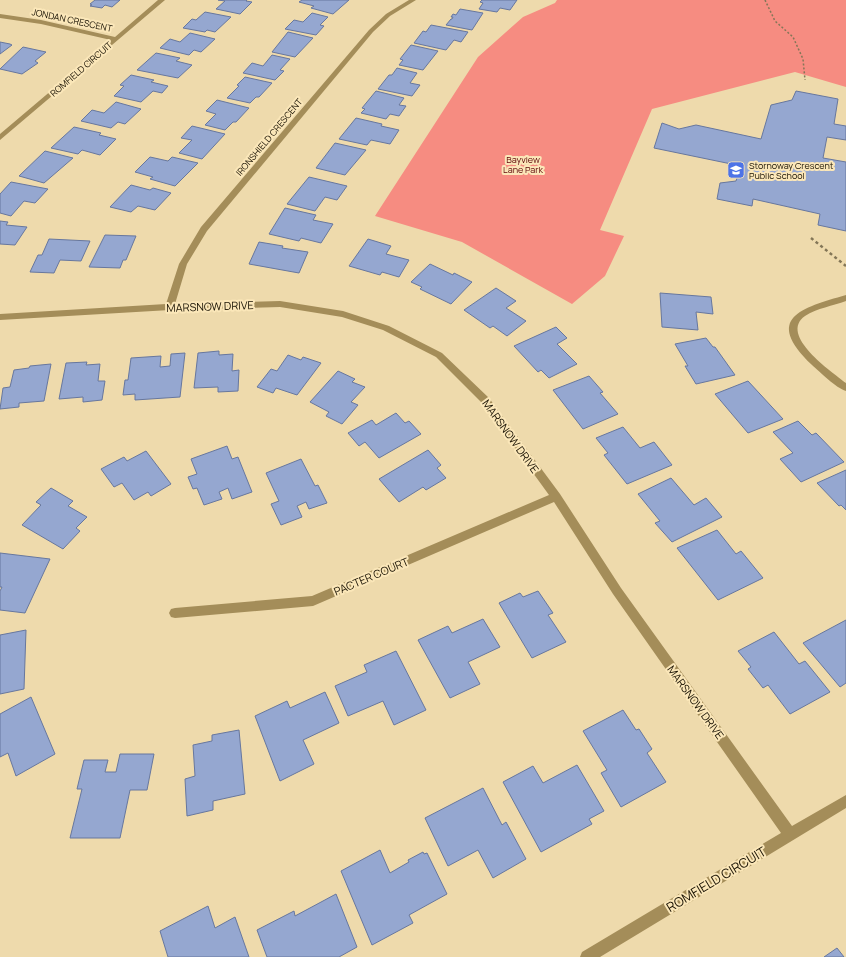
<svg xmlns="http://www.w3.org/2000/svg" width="846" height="957" font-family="Manrope,sans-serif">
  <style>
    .green { fill: #f68c81 }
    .building { fill: #95a7d0; stroke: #67779e }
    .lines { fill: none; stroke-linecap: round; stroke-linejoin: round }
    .path-far1 { stroke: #837657; stroke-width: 1.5; stroke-dasharray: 2 2; stroke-linecap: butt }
    .path { stroke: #837657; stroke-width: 2.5; stroke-dasharray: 3 3; stroke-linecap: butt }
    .street { fill: #a48d59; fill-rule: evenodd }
    .labels { text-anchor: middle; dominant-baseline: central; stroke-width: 4; stroke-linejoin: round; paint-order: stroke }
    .far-street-label { font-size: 9px; fill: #181102; stroke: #fbe7b9 }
    .far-park-label { font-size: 9px; fill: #5d0508; stroke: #fbe7b9 }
    .far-poi-label { font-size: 9px; fill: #181102; stroke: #fbe7b9; text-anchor: start }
    .street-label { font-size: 11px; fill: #181102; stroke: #fbe7b9 }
    .near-street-label { font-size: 13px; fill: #181102; stroke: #fbe7b9 }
  </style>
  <rect width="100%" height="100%" fill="#eedaac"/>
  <path class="green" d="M557,0h289v87l-51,-15 -143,37 -52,121 24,6 -19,40 -33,28 -110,-62 -87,-26 103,-159 45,-40 32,-14z"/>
  <g class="building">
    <path d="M95,0h25l-8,7 -7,-2 -3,3 -12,-2 2,-1 -2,-1z"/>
    <path d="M218,0h29l-1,1 6,1 -12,12 -24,-5 9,-8z"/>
    <path d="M302,0h47l-16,14 -22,-6 3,-2 -15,-4z"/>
    <path d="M482,0h35l-7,10 -10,-2 -3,4 -18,-3 4,-6 -3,-1z"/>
    <path d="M460,9l23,4 -11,17 -26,-5 5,-6h1l1,-2h-2l2,-3 3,1z"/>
    <path d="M205,12l26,5 -16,15 -8,-2 -2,2 -22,-4 9,-9 4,1z"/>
    <path d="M312,13l16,4 -8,8 4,1 -8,9 -31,-6 9,-9 9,2z"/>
    <path d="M431,25l37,7 -7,10 -7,-2 -8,10 -32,-7 9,-12 3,1z"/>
    <path d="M288,32l25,6 -18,19 -23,-5z"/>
    <path d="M190,33l25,6 -14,13 -7,-2 -5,5 -29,-7 10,-9 10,3z"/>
    <path d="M0,42l10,2 2,1 -12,9z"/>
    <path d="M411,45l27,6 -15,19 -24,-5 4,-5 -3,-1z"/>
    <path d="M23,47l23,5 -11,9 3,2 -16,11 -22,-5z"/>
    <path d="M156,53l24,5 -4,3 16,4 -14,13 -41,-8z"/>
    <path d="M272,55l18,4 -10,11 4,1 -9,9 -32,-7 9,-10 11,3z"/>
    <path d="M397,68l20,5 -7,10 10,2 -8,11 -34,-7 11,-14h3z"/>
    <path d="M131,75l23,5 -3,2 17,4 -6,7 -9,-2 -12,11 -27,-6 10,-10 -4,-1z"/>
    <path d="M245,77l27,6 -13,14h-3l-6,6 -23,-5 12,-12 -2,-1z"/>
    <path d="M376,91l28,7 -5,7 7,1 -7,10 -9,-2 -4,5 -25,-6 4,-4 -3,-1z"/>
    <path d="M796,91l42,8 -4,25 12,2v14l-19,-3 -4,21 23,4v69l-28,-6 2,-11 -67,-15 -1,7 -35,-7 3,-16 16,-2 5,-15 -87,-18 8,-25 17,6 17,-4 65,14 10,-34 21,-5z"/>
    <path d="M217,100l32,8 -13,14h-3l-8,8 -20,-5 11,-11 -10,-3z"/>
    <path d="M116,102l25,7 -16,15 -7,-2 -7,6 -30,-7 11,-11 12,3z"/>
    <path d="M356,118l26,6 -1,2 18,4 -9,14 -19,-4 -4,5 -28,-6z"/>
    <path d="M192,126l33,8 -23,25 -23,-6 13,-13 -11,-2z"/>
    <path d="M74,127l27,6 -2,2 17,4 -16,16 -18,-5 -4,4 -27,-6z"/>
    <path d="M335,143l31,7 -21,25 -29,-7z"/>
    <path d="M45,151l28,7 -29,25 -25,-7z"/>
    <path d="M150,157l18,4 4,-4 26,6 -23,23 -25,-7 3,-2 -18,-5z"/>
    <path d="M309,177l38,9 -10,14 -12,-3 -10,14 -28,-7z"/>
    <path d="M11,182l37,7 -13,14 -11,-2 -13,15 -11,-3v-19z"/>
    <path d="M131,185l19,5 3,-2 18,5 -16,17 -17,-4 -7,6 -21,-5z"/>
    <path d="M285,208l31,7 -3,5 20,4 -12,19 -20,-5 -2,3 -30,-7z"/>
    <path d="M0,221l8,1 -2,3 21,2 -12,18 -15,-1z"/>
    <path d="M105,235l31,1 -10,24h-3l-3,8 -31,-1z"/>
    <path d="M49,239l41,2 -9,20 -21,-1 -6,13 -24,-1 8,-17h4z"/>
    <path d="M368,239l23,7 -5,8 23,6 -10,17 -17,-5 -2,3 -31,-9z"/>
    <path d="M259,242l24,4 -1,2 26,4 -9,21 -50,-9z"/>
    <path d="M430,264l23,11 1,-2 18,9 -21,22 -31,-15 2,-2 -11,-5z"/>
    <path d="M496,288l20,13 -10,7 20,13 -19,15 -14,-10 -3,2 -26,-18z"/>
    <path d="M660,293l51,4 2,17 -17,-2 2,18 -36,-3z"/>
    <path d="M556,327l11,11 -10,6 20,20 -28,14 -8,-8 -3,2 -24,-26z"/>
    <path d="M706,338l7,9h2l20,28 -39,9 -11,-18h3l-13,-22z"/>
    <path d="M219,351v4l14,-1 -1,17 7,-1 -1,21 -20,1v-5l-24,1 4,-35z"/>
    <path d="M185,353l-5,44 -45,3v-6l-12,1 2,-15h3l3,-22 30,-2 -1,11 10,-1 1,-12z"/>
    <path d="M288,355l13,5 2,-3 18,6 -24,32 -21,-7 -3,5 -16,-6 14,-18 6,2z"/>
    <path d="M87,362l-1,3 14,-1 -2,17h7l-3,19 -19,2v-5l-24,2 7,-36z"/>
    <path d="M51,364l-7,37 -25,2v4l-19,2 3,-21 7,-1 4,-17 15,-2 1,-2z"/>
    <path d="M338,371l17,8 -3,3 13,5 -14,15 7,3 -16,19 -16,-8 3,-4 -19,-10z"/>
    <path d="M589,376l14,16 -3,1 18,21 -35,15 -30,-39z"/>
    <path d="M748,381l35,38 -35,14 -33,-39z"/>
    <path d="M396,413l9,10 4,-2 12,13 -42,24 -14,-16 -6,4 -11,-13 24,-13 4,5z"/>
    <path d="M798,421l14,14 4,-2 28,29 -43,20 -21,-23 13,-6 -20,-21z"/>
    <path d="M623,427l17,21 14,-6 18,23 -45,19 -23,-29 4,-2 -12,-15z"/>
    <path d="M227,446l5,13 6,-2 14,35 -20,7 -4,-11 -9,4 3,7 -18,6 -7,-17 -4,1 -5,-12 9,-3 -6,-15z"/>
    <path d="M428,450l13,15 -4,3 9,10 -20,12 -3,-3 -24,15 -20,-23z"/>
    <path d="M146,451l25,33 -20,12 -3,-4 -14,8 -12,-17 -8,4 -13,-18 23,-12 3,4z"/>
    <path d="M301,459l14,27 3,-1 9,18 -18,6 -3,-7 -9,4 5,11 -21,8 -10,-21 8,-3 -13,-28z"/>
    <path d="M846,470v40l-5,-5 -2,1 -22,-23z"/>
    <path d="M671,478l23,27 12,-7 16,19 -50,25 -17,-19 5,-2 -22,-27z"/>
    <path d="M51,488l22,13 -5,5 19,11 -11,11 4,3 -17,18 -41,-24 19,-20 -5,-3z"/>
    <path d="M717,530l19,24 5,-3 22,27 -45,22 -41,-52z"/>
    <path d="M0,553l50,6 -25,54 -25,-3v-19l2,-4h-2z"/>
    <path d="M538,591l15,22 -5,2 18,27 -34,16 -33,-55 21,-10 3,4z"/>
    <path d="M483,619l17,28 -32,15 12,22 -30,14 -32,-58 30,-14 4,7z"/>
    <path d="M846,620v63l-6,4 -37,-44z"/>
    <path d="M26,630l-2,59 -24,5v-59z"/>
    <path d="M774,632l25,32 6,-3 25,31 -40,22 -22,-29 -5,3 -15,-19 3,-2 -13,-16z"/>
    <path d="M396,651l30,59 -32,15 -11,-24 -35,15 -13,-30 32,-14 -3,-7z"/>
    <path d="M325,692l14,31 -36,17 11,24 -34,17 -25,-65 32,-15 3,7z"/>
    <path d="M31,697l24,57 -39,22 -8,-23 -8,4v-43z"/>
    <path d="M623,710l13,20 3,-1 13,20 -5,4 19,29 -45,25 -20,-34 6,-3 -24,-39z"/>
    <path d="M239,730l6,64 -32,7v9l-26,6 -2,-37 10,-3 -2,-31 19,-4v-6z"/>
    <path d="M120,754h34l-7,36h-17l-10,48h-50l12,-49h-5l7,-29h24l-3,12h11z"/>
    <path d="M577,765l27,46 -15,8 3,5 -51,28 -38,-70 30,-16 10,17z"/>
    <path d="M483,788l19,37 4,-3 20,37 -33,19 -15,-28 -30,16 -23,-48z"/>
    <path d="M380,850l10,23 19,-11 -1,-2 15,-8 1,2 3,-1 20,41 -38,21 4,8 -41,22 -31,-74z"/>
    <path d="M336,894l21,53 -18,10h-72l-10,-27 37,-19 1,5z"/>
    <path d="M208,906l7,22 20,-11 14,40h-81l-8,-26z"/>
    <path d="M837,948l7,9h-20z"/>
  </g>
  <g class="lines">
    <path class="path-far1" d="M765,0l10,21 18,16 10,22 2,21"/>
    <path class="path" d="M811,238l35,28"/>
    <g class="street">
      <path d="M158,0h7l-165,140v-6l111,-94 -70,-16 -41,-6v-4l41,6 74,17z"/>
      <path d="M409,0h7l-26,16 -17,16 -166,199 -20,33 -12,40 105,-3 63,10 46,15 53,27 47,45 71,96 61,94 171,238 54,-31v13l-246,149h-20l2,-5 199,-119 -168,-239 -59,-92 -241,104 -138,12 -4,-1 -2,-4 2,-4 4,-1 137,-12 237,-101 -66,-91 -47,-47 -53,-27 -41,-13 -62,-10 -110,3 -170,10v-6l166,-10 13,-40 22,-37 168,-197 17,-16z"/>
      <path d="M846,295v6c-13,5 -29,7 -41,15 -27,19 27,56 41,67v8c-10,-3 -26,-19 -34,-26 -49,-47 -11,-57 34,-70z"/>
    </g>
  </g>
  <defs>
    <symbol id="school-square" viewBox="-11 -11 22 22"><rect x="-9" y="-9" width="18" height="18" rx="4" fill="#4d73e7" stroke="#fbe7b9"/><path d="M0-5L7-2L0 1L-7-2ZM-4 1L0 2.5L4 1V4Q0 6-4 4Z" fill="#fff"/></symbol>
  </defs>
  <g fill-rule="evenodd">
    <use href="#school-square" x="726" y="160" width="20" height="20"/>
  </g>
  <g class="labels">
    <g class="far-street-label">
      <text transform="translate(72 20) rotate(12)">JONDAN CRESCENT</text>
      <text transform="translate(81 69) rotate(-41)">ROMFIELD CIRCUIT</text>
      <text transform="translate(269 137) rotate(-50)">IRONSHIELD CRESCENT</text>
    </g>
    <g class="far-park-label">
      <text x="523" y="159">Bayview<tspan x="523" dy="10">Lane Park</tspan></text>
    </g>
    <g class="far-poi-label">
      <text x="749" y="165">Stornoway Crescent<tspan x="749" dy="10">Public School</tspan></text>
    </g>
    <g class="street-label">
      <text transform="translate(210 306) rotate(-2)">MARSNOW DRIVE</text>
      <text transform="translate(511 436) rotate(54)">MARSNOW DRIVE</text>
      <text transform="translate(371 576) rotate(-23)">PACTER COURT</text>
      <text transform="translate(696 702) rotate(54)">MARSNOW DRIVE</text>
    </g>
    <g class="near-street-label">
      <text transform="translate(716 879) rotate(-31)">ROMFIELD CIRCUIT</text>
    </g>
  </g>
</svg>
